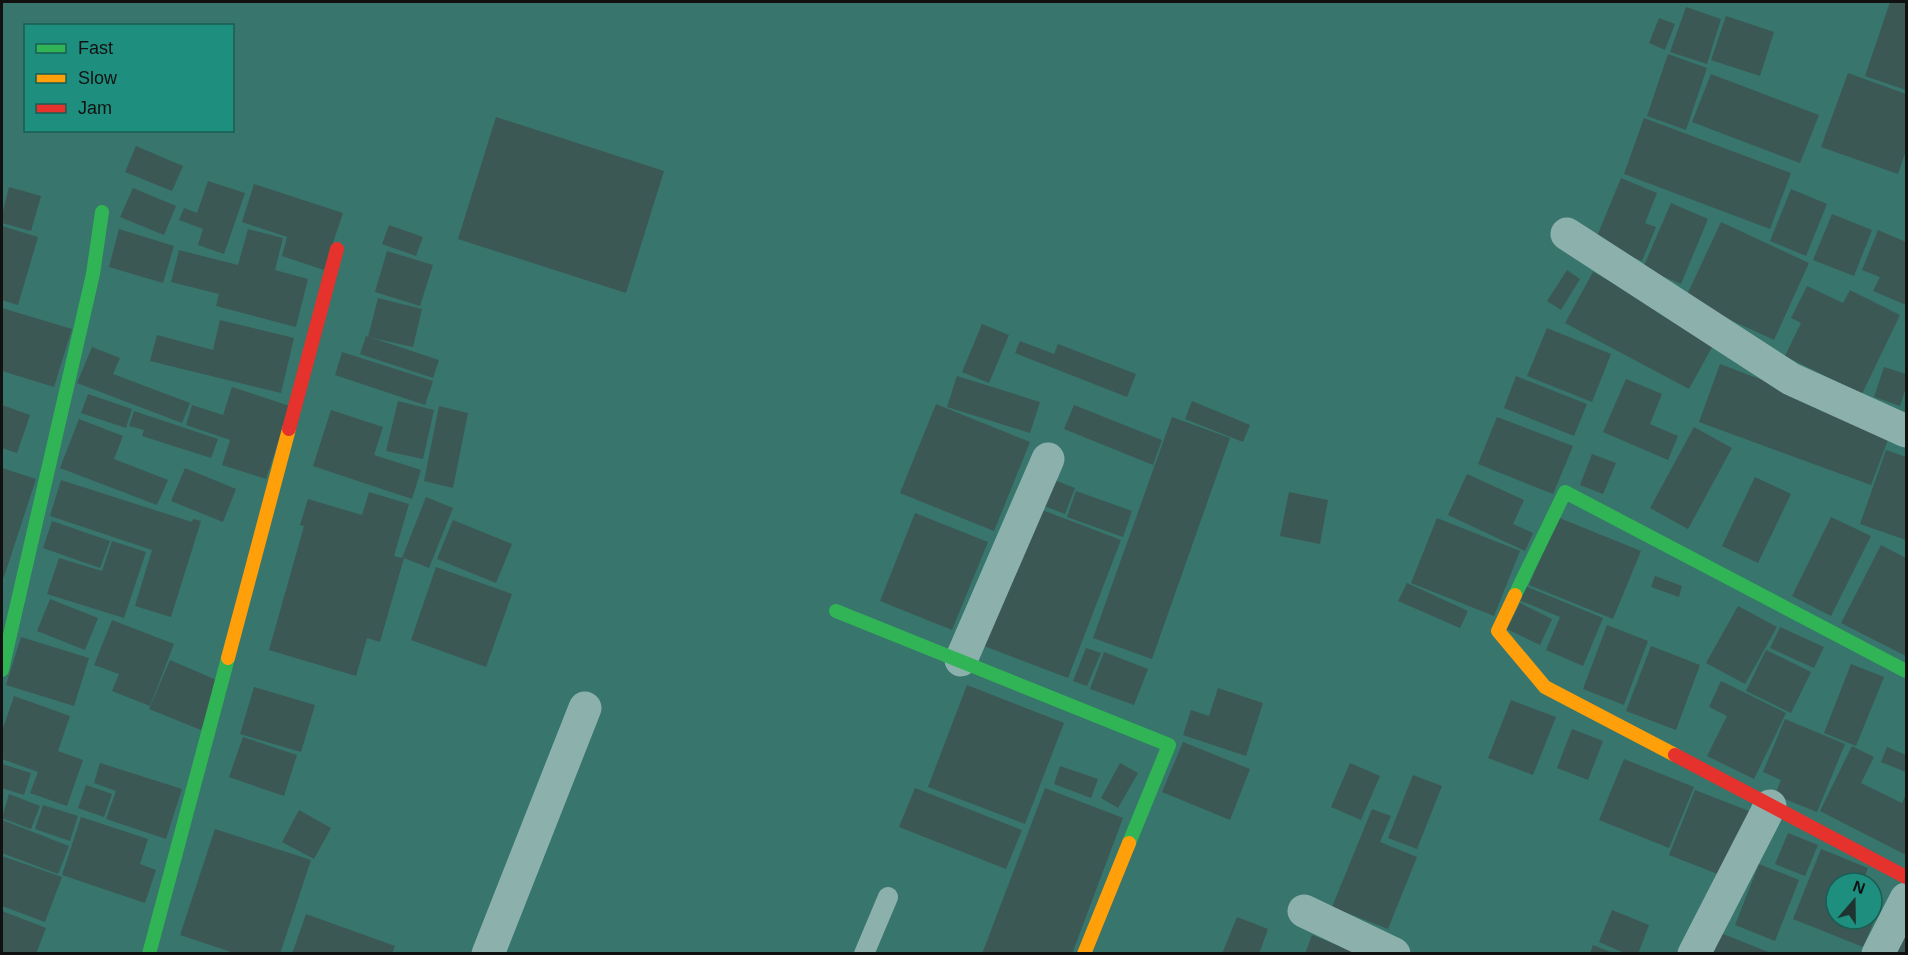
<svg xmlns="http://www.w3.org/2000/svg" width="1908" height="955" font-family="Arial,sans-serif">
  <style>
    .building { fill: #3c5854 }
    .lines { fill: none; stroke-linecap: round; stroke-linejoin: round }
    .lane { stroke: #8cb1ad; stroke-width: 20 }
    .street { stroke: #8cb1ad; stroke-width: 33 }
    .fast { stroke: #30b455; stroke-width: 14 }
    .slow { stroke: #ff9f0a; stroke-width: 14 }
    .jam { stroke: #e5322d; stroke-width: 14 }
  </style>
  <rect width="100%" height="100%" fill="#38756d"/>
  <g class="building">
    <path d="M1890,2h16v88l-41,-14z"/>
    <path d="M1686,7l35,12 -14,45 -37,-12z"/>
    <path d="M1726,16l48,16 -14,44 -49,-16z"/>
    <path d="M1659,18l16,6 -10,26 -16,-7z"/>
    <path d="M1668,54l39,14 -21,62 -39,-14z"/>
    <path d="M1848,73l58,21v56l-8,24 -77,-27z"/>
    <path d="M1711,74l108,41 -19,48 -108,-41z"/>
    <path d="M496,117l168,54 -38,122 -168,-54z"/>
    <path d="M1644,118l147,55 -21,56 -146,-55z"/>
    <path d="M136,146l47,20 -11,25 -47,-19z"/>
    <path d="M1621,178l36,15 -12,30 11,4 -14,34 -47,-20z"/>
    <path d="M208,181l37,12 -21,61 -26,-9 5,-16 -24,-9 5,-12 13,5z"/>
    <path d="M254,184l89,29 -19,57 -42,-14 5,-19 -45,-15z"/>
    <path d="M9,187l32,9 -10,35 -29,-8v-8z"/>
    <path d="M133,188l43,18 -12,29 -44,-18z"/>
    <path d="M1791,189l36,15 -21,52 -36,-15z"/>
    <path d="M1671,203l37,16 -27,65 -38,-16z"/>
    <path d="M1832,214l40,16 -18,46 -41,-16z"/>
    <path d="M1721,222l88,41 -35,77 -89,-41z"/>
    <path d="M389,225l34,12 -7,19 -34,-12z"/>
    <path d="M2,226l36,11 -20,68 -16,-5z"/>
    <path d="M119,229l55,17 -11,37 -54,-16z"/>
    <path d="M248,229l35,9 -8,32 33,9 -12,48 -80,-21 3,-12 -48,-12 8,-32 59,15z"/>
    <path d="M1878,230l28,12v63l-33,-14 7,-14 -18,-7z"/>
    <path d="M387,251l46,14 -13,41 -45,-14z"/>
    <path d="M1567,270l13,9 -19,31 -14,-9z"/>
    <path d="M1593,272l124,66 -28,51 -124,-66z"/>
    <path d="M1807,286l36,17 7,-13 50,25 -38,79 -77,-38 16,-33 -10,-5z"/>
    <path d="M378,298l44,11 -9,38 -45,-10z"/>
    <path d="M2,308l70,21 -18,58 -52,-16z"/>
    <path d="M220,320l74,18 -13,55 -131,-32 7,-26 56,15z"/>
    <path d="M982,324l27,11 -20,48 -27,-11z"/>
    <path d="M1547,328l64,26 -19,48 -65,-26z"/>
    <path d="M366,336l73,24 -6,18 -73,-24z"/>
    <path d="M1020,341l34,13 4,-10 78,30 -9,23 -112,-44z"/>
    <path d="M92,347l28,11 -7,16 77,29 -8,20 -105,-40z"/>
    <path d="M342,352l91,29 -8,24 -90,-30z"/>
    <path d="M1720,364l172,65 -21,56 -172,-63z"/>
    <path d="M1884,367l22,7v13l-6,19 -26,-9z"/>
    <path d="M957,376l83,26 -10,31 -83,-26z"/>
    <path d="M1516,376l71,28 -13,32 -70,-28z"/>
    <path d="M1626,379l36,15 -12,30 28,12 -10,24 -65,-28z"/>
    <path d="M232,387l58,19 -24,73 -44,-14 8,-25 -44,-15 6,-20 31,10z"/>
    <path d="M88,394l44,15 -6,19 -45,-15z"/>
    <path d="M398,401l36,9 -11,49 -37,-8z"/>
    <path d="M1192,401l58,24 -7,17 -58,-23z"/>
    <path d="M936,404l94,38 -36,89 -94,-38z"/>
    <path d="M2,405l28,10 -13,38 -15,-5z"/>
    <path d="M1074,405l88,35 -9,25 -89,-36z"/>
    <path d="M439,406l29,7 -15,75 -29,-7z"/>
    <path d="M331,410l52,17 -9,28 47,15 -9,29 -99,-33z"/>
    <path d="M134,411l84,28 -7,19 -69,-22 2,-6 -15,-4z"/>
    <path d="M1172,417l58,21 -78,221 -59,-21z"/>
    <path d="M1497,417l76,29 -20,48 -75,-30z"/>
    <path d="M79,419l44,17 -9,23 54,21 -11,25 -97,-37z"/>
    <path d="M1694,427l38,21 -44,81 -38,-21z"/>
    <path d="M1886,450l20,7v83l-46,-16z"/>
    <path d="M1592,454l24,9 -13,31 -23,-9z"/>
    <path d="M2,468l34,11 -32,98 -2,-1z"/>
    <path d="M185,468l51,21 -13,33 -52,-21z"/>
    <path d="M1467,474l57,26 -11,24 20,9 -8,18 -77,-36z"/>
    <path d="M1755,477l36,17 -33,69 -36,-17z"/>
    <path d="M1049,478l26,10 -10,26 -26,-10z"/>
    <path d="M61,480l131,42 1,-3 8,2 -30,96 -36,-11 17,-56 -102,-34z"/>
    <path d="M1076,491l56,20 -9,26 -56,-20z"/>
    <path d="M369,492l40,12 -15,52 8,2 24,-61 27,11 -24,60 -25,-10 -24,84 -13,-4 -11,38 -87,-26 35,-124 -4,-1 8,-26 54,16z"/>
    <path d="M1289,492l39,8 -8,44 -40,-8z"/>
    <path d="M1037,508l84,32 -53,138 -84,-32z"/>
    <path d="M915,513l73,29 -36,88 -72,-29z"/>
    <path d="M1557,517l84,34 -28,68 -84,-34z"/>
    <path d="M1831,517l40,19 -40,80 -39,-20z"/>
    <path d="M1437,518l83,33 -26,65 -83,-33z"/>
    <path d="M453,520l59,24 -16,39 -59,-24z"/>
    <path d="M52,521l58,20 -10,27 -57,-20z"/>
    <path d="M112,541l34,11 -22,66 -77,-24 12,-36 43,13z"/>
    <path d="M1881,545l25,13v98l-65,-33z"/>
    <path d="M436,567l76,27 -26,73 -75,-27z"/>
    <path d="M1655,576l27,10 -3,11 -28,-10z"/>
    <path d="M1407,583l61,28 -8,17 -62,-27z"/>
    <path d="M1525,586l78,32 -20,48 -37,-16 14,-33 -41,-17z"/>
    <path d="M50,599l48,19 -13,32 -48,-19z"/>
    <path d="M1520,603l32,16 -12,26 -33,-16z"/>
    <path d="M1738,606l39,21 -32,57 -39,-21z"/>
    <path d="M112,620l62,24 -24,62 -38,-15 7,-17 -25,-9z"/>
    <path d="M1607,625l41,16 -24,64 -41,-16z"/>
    <path d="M1780,627l44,20 -10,21 -44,-20z"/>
    <path d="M21,637l68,21 -15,48 -68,-21z"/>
    <path d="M1651,646l49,19 -24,65 -50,-19z"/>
    <path d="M1086,648l15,5 -14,33 -14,-5z"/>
    <path d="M1766,650l45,22 -20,41 -45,-22z"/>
    <path d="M1104,652l44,17 -14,36 -44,-16z"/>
    <path d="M170,660l51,22 -20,48 -52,-21z"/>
    <path d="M1851,664l33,13 -28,69 -32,-13z"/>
    <path d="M1721,681l65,32 -32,66 -47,-23 20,-40 -18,-9z"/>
    <path d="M967,685l97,38 -39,101 -97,-37z"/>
    <path d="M254,687l61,18 -14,47 -61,-18z"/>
    <path d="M1218,688l45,15 -17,53 -63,-21 8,-25 18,6z"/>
    <path d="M14,696l56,20 -12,35 25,9 -16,46 -37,-13 8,-21 -36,-13v-28z"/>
    <path d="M1511,700l45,17 -23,58 -45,-17z"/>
    <path d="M1785,719l60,25 -28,68 -42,-17 6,-15 -18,-8z"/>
    <path d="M1572,729l31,12 -15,39 -31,-12z"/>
    <path d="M243,737l54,18 -13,41 -55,-19z"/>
    <path d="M1183,742l67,27 -20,51 -68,-28z"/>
    <path d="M1852,746l22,11 -13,26 41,20 4,-9v61l-86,-44z"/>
    <path d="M1887,747l19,8v17l-25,-10z"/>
    <path d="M1624,759l70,28 -25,61 -70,-28z"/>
    <path d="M100,763l82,26 -16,50 -60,-20 10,-28 -22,-8z"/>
    <path d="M1120,763l18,10 -20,35 -17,-10z"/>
    <path d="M1350,763l30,13 -19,44 -30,-13z"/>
    <path d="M2,764l29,9 -7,22 -22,-7z"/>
    <path d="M1060,766l38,13 -7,19 -37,-14z"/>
    <path d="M1413,775l29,11 -25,63 -29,-11z"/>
    <path d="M86,785l26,9 -8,23 -26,-9z"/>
    <path d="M915,788l107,42 -16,39 -107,-42z"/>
    <path d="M1045,788l78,30 -51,136h-90z"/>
    <path d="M1695,790l54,21 -26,65 -54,-21z"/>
    <path d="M9,794l31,12 -9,23 -29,-11z"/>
    <path d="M43,805l35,11 -8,25 -35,-12z"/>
    <path d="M1372,809l19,7 -11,26 37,15 -29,72 -56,-22z"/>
    <path d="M299,810l32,18 -17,31 -32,-17z"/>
    <path d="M81,817l67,22 -8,25 16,6 -11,33 -83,-28z"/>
    <path d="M2,820l67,26 -11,28 -56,-21z"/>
    <path d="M215,829l96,31 -31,94h-43l-57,-19z"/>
    <path d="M1788,833l30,12 -13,31 -30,-12z"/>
    <path d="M1821,849l47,19 -6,15h-26v36h36v-7l5,2 -14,33 -70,-28z"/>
    <path d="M2,856l60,21 -17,45 -43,-16z"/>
    <path d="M1759,864l40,16 -24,61 -40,-16z"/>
    <path d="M1612,910l37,15 -11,29h-11l-28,-12z"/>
    <path d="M2,911l44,17 -10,26h-34z"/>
    <path d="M306,914l89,32 -3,8h-100z"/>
    <path d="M1237,917l31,12 -9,25h-37z"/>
    <path d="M1718,932l53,21v1h-61z"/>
    <path d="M1904,934l2,1v19h-10z"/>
    <path d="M1312,935l48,19h-55z"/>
    <path d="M1593,945l20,8v1h-23z"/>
  </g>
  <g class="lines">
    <path class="lane" d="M864,954l24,-57"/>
    <g class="street">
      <path d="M1567,234l224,145 115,52"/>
      <path d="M961,660l87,-201"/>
      <path d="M1304,911l90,43"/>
      <path d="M488,954l97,-246"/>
      <path d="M1694,954l76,-148"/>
      <path d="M1878,954l28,-55"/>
    </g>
    <g class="fast">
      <path d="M1515,595l50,-103 341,179"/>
      <path d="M836,611l333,134 -40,98"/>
      <path d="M2,670l91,-396 9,-62"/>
      <path d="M149,954l79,-296"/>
    </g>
    <g class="slow">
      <path d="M1515,595l-17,36 47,56 130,68"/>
      <path d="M228,658l61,-229"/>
      <path d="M1084,954l45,-111"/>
    </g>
    <g class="jam">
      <path d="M289,429l48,-180"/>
      <path d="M1675,755l231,122"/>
    </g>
  </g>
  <rect width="1908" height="955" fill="none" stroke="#111111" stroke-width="6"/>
  <rect x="24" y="24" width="210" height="108" fill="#1e8f7f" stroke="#195d53" stroke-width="1.5"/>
  <rect x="36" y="44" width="30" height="9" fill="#30b455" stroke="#195d53" stroke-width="1.5"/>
  <text x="78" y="54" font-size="18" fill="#111111">Fast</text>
  <rect x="36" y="74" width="30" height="9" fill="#ff9f0a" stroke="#195d53" stroke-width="1.5"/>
  <text x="78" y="84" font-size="18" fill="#111111">Slow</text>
  <rect x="36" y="104" width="30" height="9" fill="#e5322d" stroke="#195d53" stroke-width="1.5"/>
  <text x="78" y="114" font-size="18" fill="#111111">Jam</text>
  <g transform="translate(1854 901) rotate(20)"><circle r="28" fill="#1e8f7f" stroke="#195d53" stroke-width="1.5"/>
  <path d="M0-4.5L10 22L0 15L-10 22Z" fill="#1f3431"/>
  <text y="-9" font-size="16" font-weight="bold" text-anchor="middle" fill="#111111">N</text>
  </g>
</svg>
